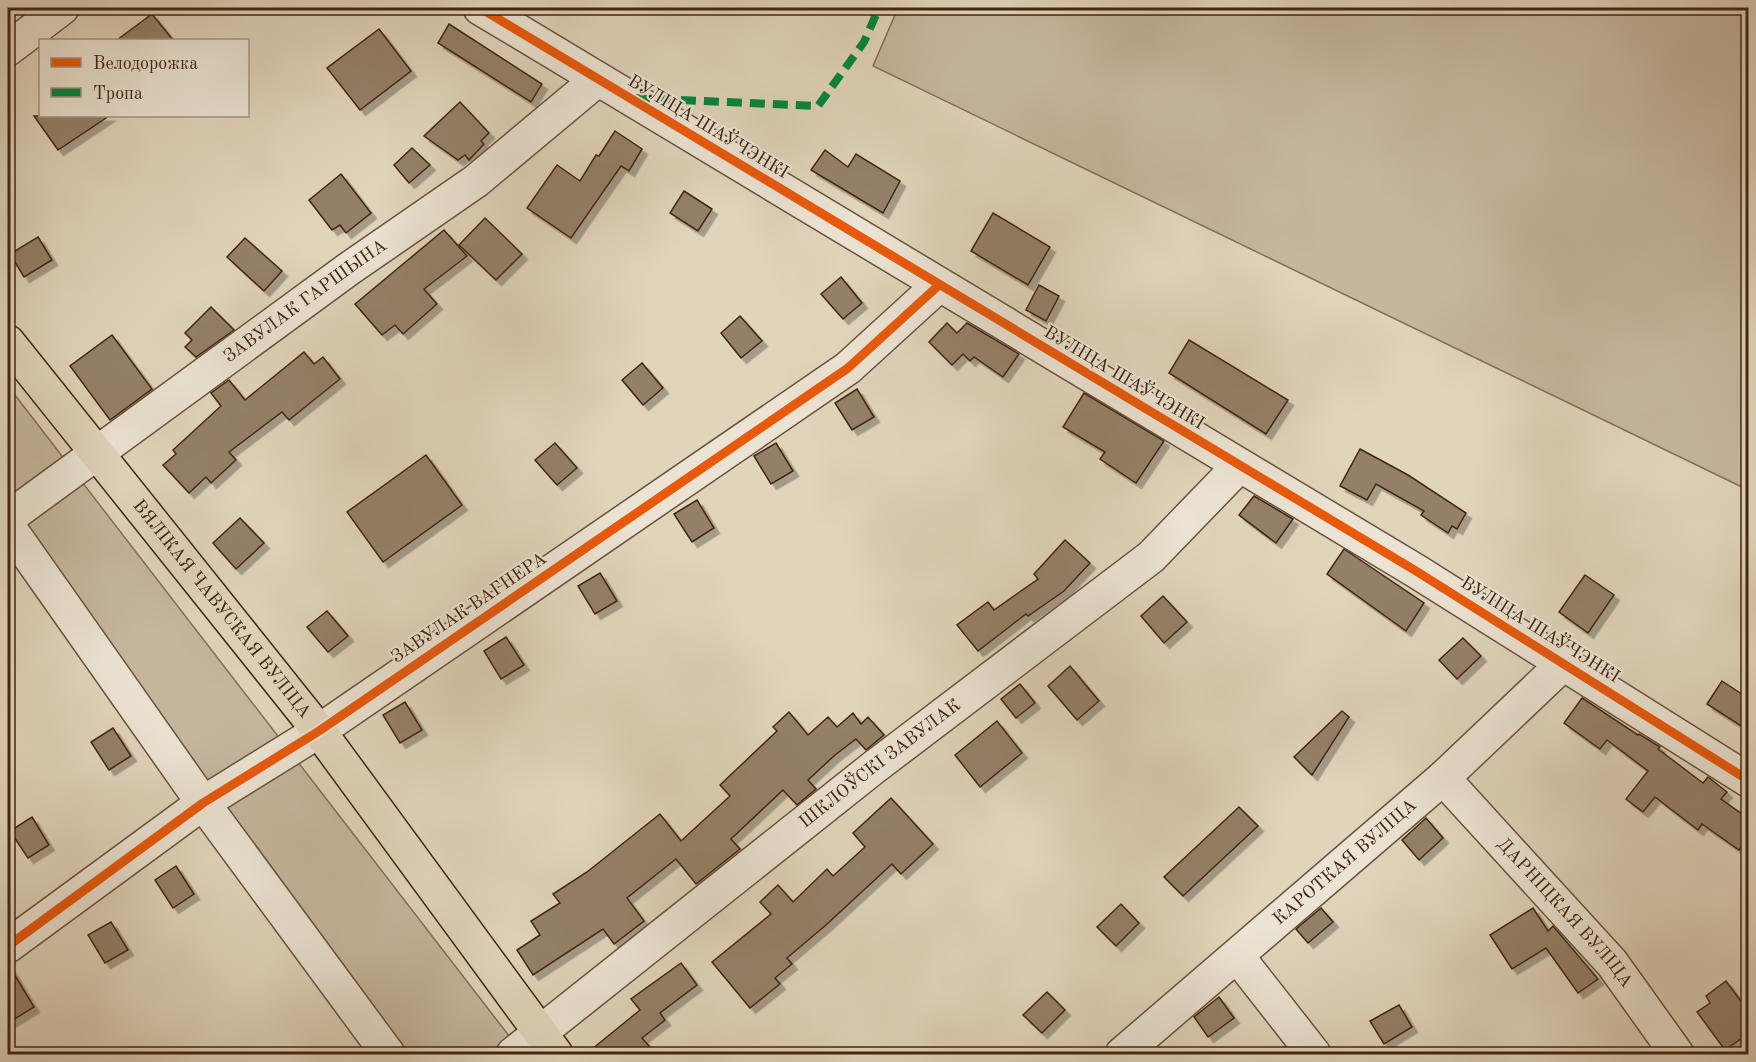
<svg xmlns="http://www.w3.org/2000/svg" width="1756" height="1062" font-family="'Old Standard TT',serif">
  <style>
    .green { fill: #c5b69e; stroke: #836e57; stroke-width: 1.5 }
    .building { fill: #948069; stroke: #412610; stroke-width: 1.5; filter: url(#shadow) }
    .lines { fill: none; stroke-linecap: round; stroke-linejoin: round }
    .minor-casing { stroke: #69523b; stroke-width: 36 }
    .major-casing { stroke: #412610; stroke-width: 36 }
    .minor { stroke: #ebe3d3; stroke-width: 33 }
    .major { stroke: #e0d4bb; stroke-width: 33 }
    .quiet { stroke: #00873e; stroke-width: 8; stroke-dasharray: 15 8; stroke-linecap: butt }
    .cycleway-casing { stroke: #ebe3d3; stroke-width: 13 }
    .cycleway { stroke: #e8590c; stroke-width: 9 }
    .labels { text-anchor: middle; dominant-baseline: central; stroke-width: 4.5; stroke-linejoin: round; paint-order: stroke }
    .street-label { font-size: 18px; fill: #412610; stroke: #ebe3d3 }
  </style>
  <defs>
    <filter id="shadow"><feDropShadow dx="5.5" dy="5.5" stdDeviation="0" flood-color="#0004"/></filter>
  </defs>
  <rect width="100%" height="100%" fill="#e0d4bb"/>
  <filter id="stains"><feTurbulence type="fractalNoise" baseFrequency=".00333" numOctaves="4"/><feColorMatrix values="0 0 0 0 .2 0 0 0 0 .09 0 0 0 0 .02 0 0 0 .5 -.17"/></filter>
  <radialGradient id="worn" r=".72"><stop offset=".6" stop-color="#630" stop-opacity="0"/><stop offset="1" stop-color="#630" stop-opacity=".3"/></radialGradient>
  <g class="green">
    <path d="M898,8h850v482l-875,-424z"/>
    <path d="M8,386l515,668h-132l-383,-554z"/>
  </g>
  <g class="building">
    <path d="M152,14l21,26h-56z"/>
    <path d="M449,24l93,60 -11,18 -93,-59z"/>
    <path d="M379,29l32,42 -51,39 -33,-42z"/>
    <path d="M460,102l29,31 -8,8 3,3 -15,16 -4,-5 -7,5 -34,-24z"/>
    <path d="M34,116h75l-51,34z"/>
    <path d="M615,131l27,18 -13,22 -8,-5 -50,72 -44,-30 30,-43 23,16 16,-26 3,1z"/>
    <path d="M412,148l18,17 -21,18 -15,-18z"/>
    <path d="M825,150l23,17 8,-13 44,27 -17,32 -72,-43z"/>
    <path d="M341,174l30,39 -25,20 -6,-8 -8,5 -23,-30z"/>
    <path d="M684,191l28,18 -14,22 -28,-18z"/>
    <path d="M993,213l57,34 -22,38 -57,-34z"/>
    <path d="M485,218l37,36 -26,26 -37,-35z"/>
    <path d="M444,230l23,26 -43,33 13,15 -34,30 -8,-9 -13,10 -27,-31z"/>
    <path d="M38,237l14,23 -28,17 -14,-23z"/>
    <path d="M245,238l37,33 -18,20 -37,-34z"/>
    <path d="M841,277l21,26 -19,16 -22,-25z"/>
    <path d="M1039,285l20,11 -13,25 -20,-11z"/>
    <path d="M211,307l23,23 -38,27 -11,-10 7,-7 -7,-7z"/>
    <path d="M740,316l22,25 -21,17 -20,-25z"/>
    <path d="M947,323l10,10 10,-10 52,31 -16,23 -29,-20 -4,4 -7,-7 -11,11 -23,-23z"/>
    <path d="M112,335l40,54 -42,31 -40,-54z"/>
    <path d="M1189,340l99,60 -22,34 -97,-61z"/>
    <path d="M304,352l10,12 9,-7 17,22 -51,41 -7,-8 -53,40 7,8 -25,23 -5,-6 -17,16 -26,-28 13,-11 -3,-4 48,-44 -10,-13 18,-13 16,20z"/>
    <path d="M642,363l21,25 -20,17 -21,-25z"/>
    <path d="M857,389l17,28 -22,13 -17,-27z"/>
    <path d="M1084,393l80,48 -28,42 -36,-24 5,-7 -42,-25z"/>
    <path d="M555,443l22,25 -20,17 -22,-25z"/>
    <path d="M776,443l17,28 -22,13 -17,-28z"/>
    <path d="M1360,449l48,26 58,38 -9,16 -5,-3 -4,7 -27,-18 3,-4 -48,-27 -9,16 -27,-14z"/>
    <path d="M426,455l36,50 -79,57 -36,-50z"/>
    <path d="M1254,496l39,23 -17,24 -37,-28z"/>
    <path d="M697,500l17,28 -22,14 -18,-28z"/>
    <path d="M240,518l24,25 -28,26 -23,-26z"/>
    <path d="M1065,540l25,23 -26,28 -36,25 -2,-2 -48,37 -21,-26 31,-23 6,8 44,-31 -4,-5z"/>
    <path d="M1344,549l80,54 -18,28 -79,-57z"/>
    <path d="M600,573l17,28 -22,13 -17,-28z"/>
    <path d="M1585,575l29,20 -26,38 -29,-21z"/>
    <path d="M1163,596l24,26 -23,21 -23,-27z"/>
    <path d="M327,611l21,25 -20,16 -21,-25z"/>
    <path d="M506,637l18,28 -23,14 -17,-28z"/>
    <path d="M1463,638l18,18 -24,23 -18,-19z"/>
    <path d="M1070,666l29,35 -22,19 -29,-34z"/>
    <path d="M1722,681l27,18v32l-42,-27z"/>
    <path d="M1020,684l15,19 -19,15 -15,-19z"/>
    <path d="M1582,698l56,37 1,-1 21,13 -2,2 45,34 5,-6 19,15 -6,7 28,20v18l-10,13 -37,-26 -4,6 -43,-33 -12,15 -17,-13 22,-28 -41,-31 -7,9 -36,-26z"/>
    <path d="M405,702l17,28 -22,13 -17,-28z"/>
    <path d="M1342,711l7,6 -37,58 -18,-18z"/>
    <path d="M789,712l19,23 20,-18 9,10 16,-14 8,11 7,-7 16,18 -18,15 -10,-11 -21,16 -27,25 8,9 -19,16 -14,-15 -52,49 9,10 -44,35 -20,-25 -49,39 17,23 -30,23 -11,-15 -70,46 -16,-25 23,-15 -9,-14 29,-18 -7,-9 34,-22 73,-58 21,27 49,-45 -10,-11 57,-54 -4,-4z"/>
    <path d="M997,721l25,32 -42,34 -25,-32z"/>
    <path d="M113,728l18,28 -22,14 -18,-28z"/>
    <path d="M891,798l42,46 -32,30 -9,-10 -66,61 -39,33 5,6 -17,14 5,6 -30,24 -38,-46 59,-48 -11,-12 18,-17 15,17 34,-33 6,7 32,-29 -12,-14z"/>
    <path d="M1239,807l19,19 -75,70 -19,-19z"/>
    <path d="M32,817l17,28 -21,13 -18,-27z"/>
    <path d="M1426,818l17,20 -24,22 -17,-20z"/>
    <path d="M176,866l18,28 -21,14 -18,-28z"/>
    <path d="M1121,904l18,19 -23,23 -19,-19z"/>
    <path d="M1321,908l12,14 -25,21 -12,-14z"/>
    <path d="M1533,908l15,23 5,-5 45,53 -20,14 -32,-45 -34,21 -22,-34z"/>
    <path d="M111,922l17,28 -23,13 -17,-28z"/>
    <path d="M681,963l16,22 -37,28 5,7 -23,18 14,16h-70l54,-44 -9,-11z"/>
    <path d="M8,964l26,43 -26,16z"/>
    <path d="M1726,981l23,31v21l-24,17 -28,-38 13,-9 -4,-7z"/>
    <path d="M1047,992l18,18 -23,23 -19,-18z"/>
    <path d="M1219,997l15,21 -26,19 -14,-20z"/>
    <path d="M1399,1005l13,22 -28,17 -14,-23z"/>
  </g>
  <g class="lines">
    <defs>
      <g id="minor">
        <path d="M480,8l936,563 332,209"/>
        <path d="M8,49l54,-41"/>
        <path id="s1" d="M8,518l342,-250 126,-87 121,-101"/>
        <path d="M8,526l195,277 185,251"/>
        <path id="s2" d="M1443,778l169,185 65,91"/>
        <path d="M8,946l195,-143 116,-72 529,-363 91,-83"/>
        <path d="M1238,957l76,97"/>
        <path id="s3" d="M513,1054l360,-286 278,-211 88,-91"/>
        <path id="s4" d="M1122,1054l321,-276 120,-114"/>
      </g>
      <g id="major">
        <path id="s5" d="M8,342l311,389 237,323"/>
      </g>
    </defs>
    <use href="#minor" class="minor-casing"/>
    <use href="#major" class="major-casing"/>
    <use href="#minor" class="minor"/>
    <use href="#major" class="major"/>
    <path class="quiet" d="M635,98l183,8 46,-64 15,-34"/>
    <defs>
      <g id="cycleway">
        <path d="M480,8l936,563 332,209"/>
        <path d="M8,946l195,-143 116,-72 529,-363 91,-83"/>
      </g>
    </defs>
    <use href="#cycleway" class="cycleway-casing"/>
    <use href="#cycleway" class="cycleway"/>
  </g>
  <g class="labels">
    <g class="street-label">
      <text transform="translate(708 127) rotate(31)">ВУЛІЦА ШАЎЧЭНКІ</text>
      <text stroke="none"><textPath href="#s1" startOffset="368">ЗАВУЛАК ГАРШЫНА</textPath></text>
      <text transform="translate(1124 378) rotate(31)">ВУЛІЦА ШАЎЧЭНКІ</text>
      <text transform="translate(469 608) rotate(-34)">ЗАВУЛАК ВАГНЕРА</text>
      <text stroke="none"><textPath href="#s5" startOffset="342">ВЯЛІКАЯ ЧАВУСКАЯ ВУЛІЦА</textPath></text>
      <text transform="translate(1540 630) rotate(32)">ВУЛІЦА ШАЎЧЭНКІ</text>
      <text stroke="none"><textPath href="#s3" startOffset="468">ШКЛОЎСКІ ЗАВУЛАК</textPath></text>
      <text stroke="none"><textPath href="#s4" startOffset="294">КАРОТКАЯ ВУЛІЦА</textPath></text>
      <text stroke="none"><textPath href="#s2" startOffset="182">ДАРНІЦКАЯ ВУЛІЦА</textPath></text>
    </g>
  </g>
  <rect width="1756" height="1062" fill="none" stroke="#e0d4bb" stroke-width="30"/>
  <rect x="9" y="9" width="1738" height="1044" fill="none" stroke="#412610" stroke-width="3"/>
  <rect x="15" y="15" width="1726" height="1032" fill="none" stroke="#412610" stroke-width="1.5"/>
  <rect x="39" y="39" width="210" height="78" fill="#ebe3d3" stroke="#a79785" stroke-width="1.5"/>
  <rect x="51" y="58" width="30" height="9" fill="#e8590c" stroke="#a79785" stroke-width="1.5"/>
  <text x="93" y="69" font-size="18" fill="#412610">Велодорожка</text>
  <rect x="51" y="88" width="30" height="9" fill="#00873e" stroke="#a79785" stroke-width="1.5"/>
  <text x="93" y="99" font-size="18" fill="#412610">Тропа</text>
  <rect width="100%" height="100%" filter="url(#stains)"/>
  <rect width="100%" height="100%" fill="url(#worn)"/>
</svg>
